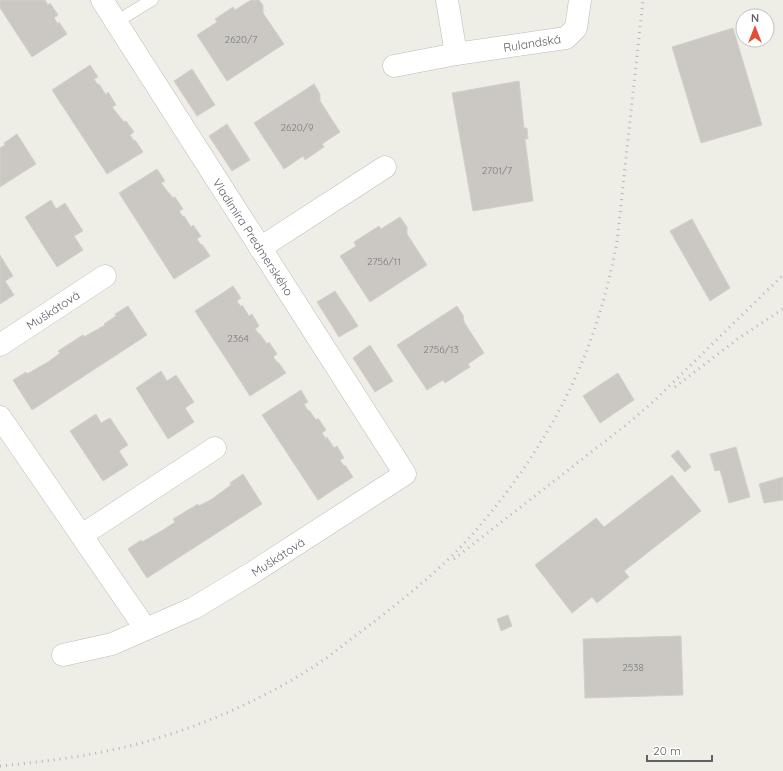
<svg xmlns="http://www.w3.org/2000/svg" width="783" height="771" font-family="Quicksand,sans-serif">
  <style>
    .building { fill: #cbc8c3; stroke: #d4d0c4 }
    .lines { fill: none; stroke-linecap: round; stroke-linejoin: round }
    .lane-casing { stroke: #b8bbbf; stroke-width: 13 }
    .street-casing { stroke: #b8bbbf; stroke-width: 23 }
    .lane { stroke: #fff; stroke-width: 12 }
    .street { stroke: #fff; stroke-width: 22 }
    .rail { stroke: #b6b7b7; stroke-width: 3; stroke-dasharray: 1 5; stroke-linecap: butt }
    .labels { text-anchor: middle; dominant-baseline: central; stroke-width: 4; stroke-linejoin: round; paint-order: stroke }
    .number-label { font-size: 10px; fill: #797b7d }
    .street-label { font-size: 12px; fill: #5e6166; stroke: #fff }
  </style>
  <rect width="100%" height="100%" fill="#efeee6"/>
  <g class="building">
    <path d="M0,0h45l3,5 2,-2 8,12 -4,3 4,6 1,-2 8,12 -35,23 -32,-49z"/>
    <path d="M251,0h8l4,5v8l21,31 -57,37 -30,-46 20,-13 -2,-3 18,-12 2,3z"/>
    <path d="M733,28l29,97 -61,18 -29,-96z"/>
    <path d="M90,65l8,12 -4,2 4,6 1,-1 7,11 2,-3 8,13 -4,2 12,15 2,-1 8,11 -4,3 4,6 1,-1 8,12 -36,22 -55,-84z"/>
    <path d="M192,69l23,36 -18,11 -23,-35z"/>
    <path d="M519,81l5,47h3l1,11h-3l8,62 -60,10 -21,-118z"/>
    <path d="M314,84l6,10v7l20,31 -18,12 2,3 -19,13 -2,-4 -19,13 -30,-46z"/>
    <path d="M227,124l23,36 -18,11 -23,-35z"/>
    <path d="M17,134l19,30 -36,23v-39l5,-3 -1,-2z"/>
    <path d="M157,169l8,12 -4,2 12,15 2,-1 8,12 -4,2 4,6 1,-1 7,11 2,-2 8,11 -4,3 4,6 1,-1 8,12 -36,23 -55,-86z"/>
    <path d="M51,200l5,9 9,-6 18,28 -9,5 9,14 -26,17 -32,-50z"/>
    <path d="M400,217l7,10v7l20,31 -57,37 -30,-46 16,-10 -2,-4 25,-16 2,3z"/>
    <path d="M692,219l38,69 -20,13 -40,-70z"/>
    <path d="M0,255l13,21 -8,5 9,14 -14,9z"/>
    <path d="M233,286l8,12 -4,3 4,6 1,-2 7,11 3,-2 7,12 -4,3 4,5h1l7,10 2,-2 8,12 -4,3 4,5h1l8,11 -36,23 -55,-85z"/>
    <path d="M335,291l23,35 -19,11 -22,-35z"/>
    <path d="M128,306l19,29 -115,75 -19,-30 13,-8 1,2 21,-12 12,-9 -2,-2 25,-16 1,2 21,-12 -1,-1 12,-8 -1,-2z"/>
    <path d="M457,306l6,9 1,7 20,31 -16,11 2,3 -25,16 -2,-3 -16,10 -30,-45z"/>
    <path d="M370,345l23,36 -18,11 -22,-34z"/>
    <path d="M161,371l6,10 9,-6 18,27 -9,6 9,14 -26,17 -32,-51z"/>
    <path d="M618,373l16,27 -34,23 -17,-27z"/>
    <path d="M301,390l7,12 -4,2 4,7 1,-1 7,10 2,-2 8,12 -4,3 4,6 1,-2 7,11 3,-2 7,12 -4,2 4,6 1,-1 8,12 -35,23 -56,-85z"/>
    <path d="M96,414l5,9 9,-5 18,27 -9,6 9,14 -25,16 -33,-50z"/>
    <path d="M736,447l14,50 -21,6 -9,-33 -5,1 -5,-17z"/>
    <path d="M678,450l13,17 -6,5 -14,-16z"/>
    <path d="M243,474l19,30 -115,74 -19,-29 13,-9 1,2 21,-12 12,-8 -2,-3 25,-15 1,2 13,-7 19,-14 -1,-2z"/>
    <path d="M672,475l29,36 -77,60 5,6 -32,26 -5,-6 -20,16 -37,-48 61,-47 8,9z"/>
    <path d="M783,477v23l-19,3 -5,-19z"/>
    <path d="M508,615l4,11 -11,5 -4,-12z"/>
    <path d="M681,636l2,59 -98,3 -2,-59z"/>
  </g>
  <g class="lines">
    <defs>
      <path id="lane" d="M116,22l36,-22"/>
      <g id="street">
        <path d="M456,54l110,-16 10,-10 4,-28"/>
        <path d="M394,66l62,-12 -9,-54"/>
        <path d="M260,248l125,-81"/>
        <path d="M0,345l105,-69"/>
        <path d="M0,417l145,211"/>
        <path d="M82,535l133,-87"/>
        <path d="M63,655l49,-11 82,-36 58,-35 153,-99 -303,-474"/>
      </g>
    </defs>
    <use href="#lane" class="lane-casing"/>
    <use href="#street" class="street-casing"/>
    <use href="#lane" class="lane"/>
    <use href="#street" class="street"/>
    <g class="rail">
      <path d="M675,387l64,-49 44,-29"/>
      <path d="M454,559l172,-134 28,-24 129,-126"/>
      <path d="M0,766c52,-5 105,-12 155,-27 60,-18 121,-46 173,-82 13,-10 25,-20 38,-29 36,-28 72,-56 102,-89 56,-62 106,-141 130,-221 8,-25 14,-50 19,-76l26,-242"/>
    </g>
  </g>
  <g class="labels">
    <g class="number-label">
      <text x="241" y="39">2620/7</text>
      <text x="297" y="127">2620/9</text>
      <text x="497" y="170">2701/7</text>
      <text x="384" y="261">2756/11</text>
      <text x="238" y="338">2364</text>
      <text x="441" y="349">2756/13</text>
      <text x="633" y="667">2538</text>
    </g>
    <g class="street-label">
      <text transform="translate(532 43) rotate(-9)">Rulandská</text>
      <text transform="translate(253 237) rotate(57)">Vladimíra Predmerského</text>
      <text transform="translate(53 310) rotate(-33)">Muškátová</text>
      <text transform="translate(278 557) rotate(-33)">Muškátová</text>
    </g>
  </g>
  <g transform="translate(755 28)"><circle r="19" fill="#ffffff" stroke="#bfc0c2"/>
  <path d="M0-3L7 15L0 10L-7 15Z" fill="#e34e39"/>
  <text y="-6" font-size="11" font-weight="bold" text-anchor="middle" fill="#5e6166">N</text>
  </g>
  <path d="M647 755v6h65v-6" fill="none" stroke="#5e6166" stroke-width="2"/>
  <text x="653" y="755" font-size="12" fill="#5e6166" stroke="#ffffff" stroke-width="3" paint-order="stroke">20 m</text>
</svg>
